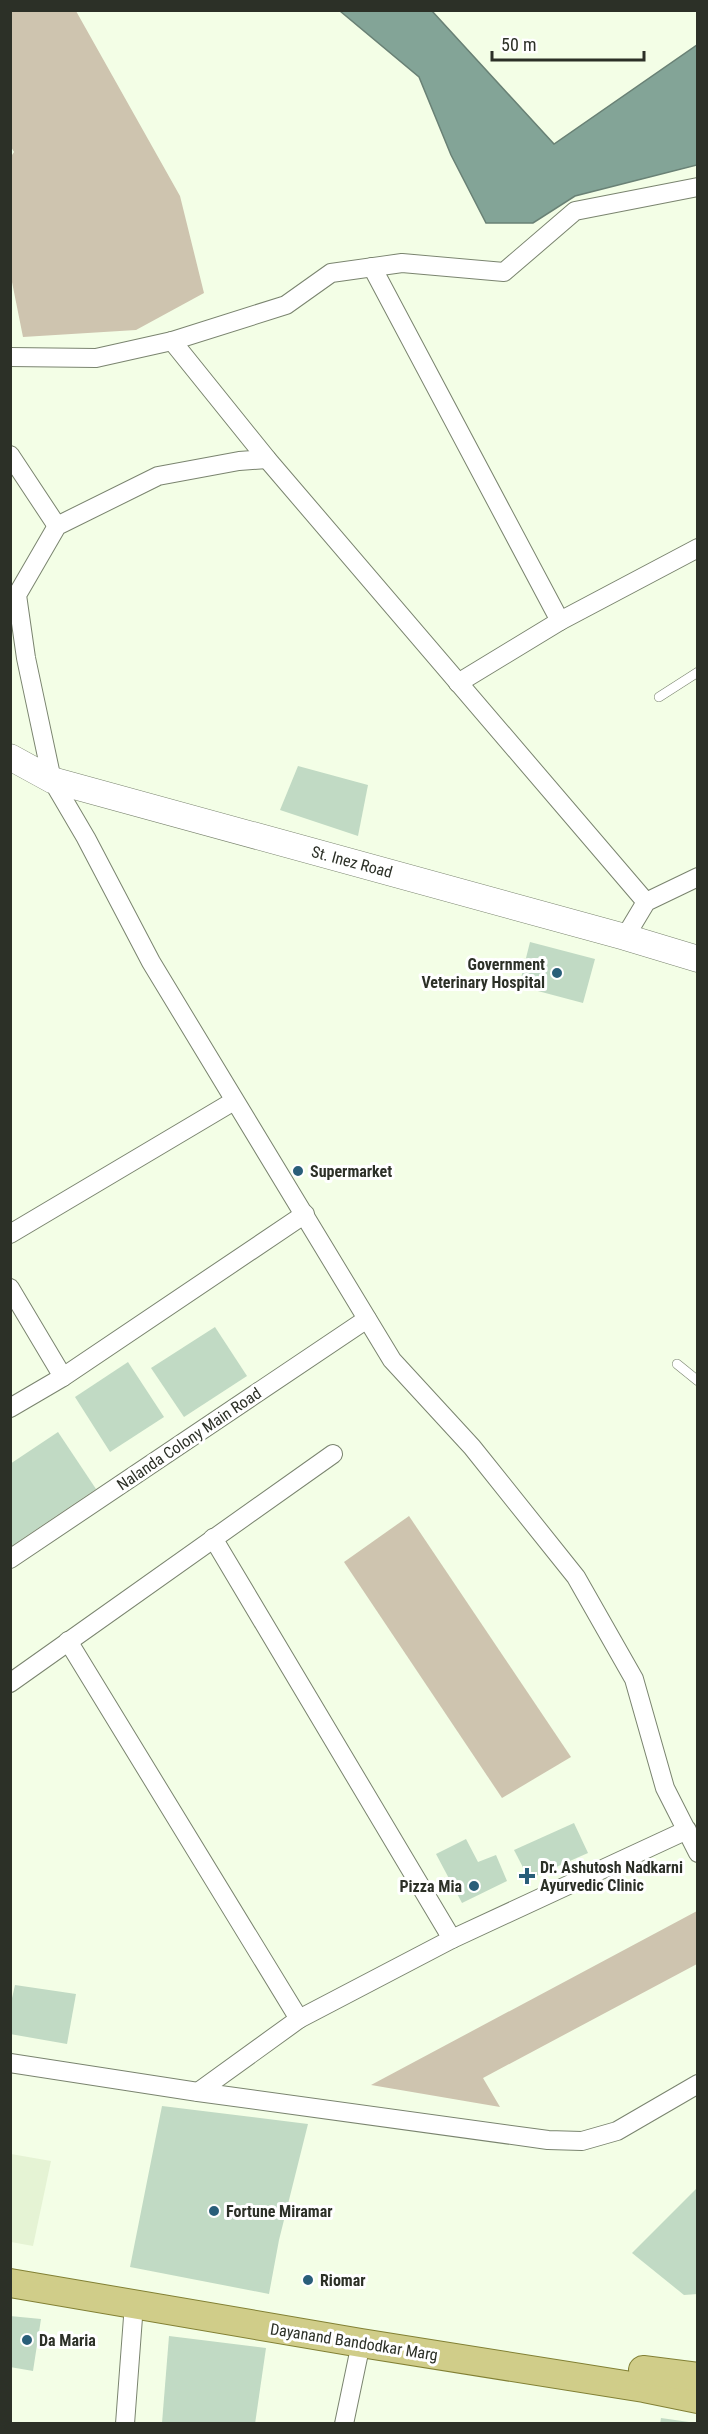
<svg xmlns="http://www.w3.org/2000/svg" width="708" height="2434" font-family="'Roboto Condensed',sans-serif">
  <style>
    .built { fill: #e5f3d4 }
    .green { fill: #cec4af }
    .water { fill: #83a497; stroke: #698175; stroke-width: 1.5 }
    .building { fill: #c1dac4 }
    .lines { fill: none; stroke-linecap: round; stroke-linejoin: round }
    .service-casing { stroke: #7a846f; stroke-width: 10 }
    .minor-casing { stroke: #7a846f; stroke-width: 20 }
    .secondary-casing { stroke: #7a846f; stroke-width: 27 }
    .primary-casing { stroke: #828034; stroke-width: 30 }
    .service { stroke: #fff; stroke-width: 9 }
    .minor { stroke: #fff; stroke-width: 18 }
    .secondary { stroke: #fff; stroke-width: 26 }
    .primary { stroke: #d0cd89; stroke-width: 28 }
    .poi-dot { fill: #295e79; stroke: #fff; stroke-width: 2 }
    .labels { text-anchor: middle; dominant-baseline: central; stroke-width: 6; stroke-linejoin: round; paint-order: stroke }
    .street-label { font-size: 16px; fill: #2c3027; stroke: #fff }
    .poi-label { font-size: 16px; font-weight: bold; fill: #2c3027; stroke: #fff; text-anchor: start }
  </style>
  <rect width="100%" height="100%" fill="#f3fee6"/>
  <path class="built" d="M11,2154l40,7 -18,85 -22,-4z"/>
  <g class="green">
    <path d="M11,10l65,1 104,185 24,97 -68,37 -113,7 -12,-60 -1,-119 4,-6 -4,-7z"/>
    <path d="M409,1516l162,241 -69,41 -158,-236z"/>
    <path d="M697,1911v53l-214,114 17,29 -129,-22z"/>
  </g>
  <path class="water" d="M340,11h92l122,133 143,-99v120l-122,31 -42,27h-47l-35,-68 -32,-78z"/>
  <g class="building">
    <path d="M298,766l70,19 -10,51 -78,-26z"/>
    <path d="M530,942l65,17 -12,44 -64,-17z"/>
    <path d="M215,1327l32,49 -63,41 -33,-49z"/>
    <path d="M128,1362l36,55 -54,35 -35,-55z"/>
    <path d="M58,1432l38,57 -86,58v-83z"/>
    <path d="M574,1823l14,30 -59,26 -15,-29z"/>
    <path d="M466,1839l12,23 18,-7 11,26 -45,22 -26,-49z"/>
    <path d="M15,1985l61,9 -9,50 -57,-10v-27z"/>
    <path d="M162,2106l146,18 -29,116 -10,54 -139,-27z"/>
    <path d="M698,2187v107l-14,1 -52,-42z"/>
    <path d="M10,2316l31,3 -8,52 -23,-4z"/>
    <path d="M169,2336l97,12 -11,76 -93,-1z"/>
    <path d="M661,2418l28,4v2h-29z"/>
  </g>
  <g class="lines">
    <defs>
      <g id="service">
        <path d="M659,697l39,-25"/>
        <path d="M677,1364l21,17"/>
      </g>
      <g id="minor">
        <path d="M372,267l188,354"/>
        <path d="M172,341l95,118 379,443"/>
        <path d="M10,357l86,1 76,-17 114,-36 45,-32 71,-10 102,9 71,-61 123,-24"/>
        <path d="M10,455l47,71"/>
        <path d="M267,459l-28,2 -81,15 -101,50 -40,69 9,63 26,122 34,58 65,124 241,398 80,87 104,130 58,102 31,109 33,65"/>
        <path d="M458,683l102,-62 138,-73"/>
        <path d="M625,937l21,-35 52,-25"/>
        <path d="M10,1234l224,-133"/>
        <path d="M10,1288l53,89"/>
        <path d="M10,1408l53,-31 242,-163"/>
        <path d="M213,1538l239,401"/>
        <path d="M10,1559l357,-240"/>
        <path d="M68,1641l231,378"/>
        <path d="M10,1683l323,-229"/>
        <path d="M10,2063l188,29 350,48 34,1 35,-10 81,-47"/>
        <path d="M198,2092l101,-73 153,-80 235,-109"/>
        <path d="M125,2424l9,-120"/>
        <path d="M344,2424l17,-81"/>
      </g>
      <path id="secondary" d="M10,757l42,23 573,157 73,22"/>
      <g id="primary">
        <path d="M10,2283l351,60 283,45 54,11"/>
        <path d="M643,2370l55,7"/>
      </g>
    </defs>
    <use href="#service" class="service-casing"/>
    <use href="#minor" class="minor-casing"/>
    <use href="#secondary" class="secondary-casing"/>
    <use href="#primary" class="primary-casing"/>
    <use href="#service" class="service"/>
    <use href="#minor" class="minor"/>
    <use href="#secondary" class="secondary"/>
    <use href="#primary" class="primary"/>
  </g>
  <g class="poi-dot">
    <circle cx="557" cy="973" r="6"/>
    <circle cx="298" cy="1171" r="6"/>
    <path d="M524 1867h6v6h6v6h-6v6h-6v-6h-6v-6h6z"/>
    <circle cx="474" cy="1886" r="6"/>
    <circle cx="214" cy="2211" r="6"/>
    <circle cx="308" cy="2280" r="6"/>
    <circle cx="27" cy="2340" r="6"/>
  </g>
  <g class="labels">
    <g class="street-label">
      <text transform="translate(352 862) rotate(15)">St. Inez Road</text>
      <text transform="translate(189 1439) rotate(-34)">Nalanda Colony Main Road</text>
      <text transform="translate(354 2342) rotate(9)">Dayanand Bandodkar Marg</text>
    </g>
    <g class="poi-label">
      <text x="545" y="964" text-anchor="end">Government<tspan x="545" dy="18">Veterinary Hospital</tspan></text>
      <text x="310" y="1171">Supermarket</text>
      <text x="540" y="1867">Dr. Ashutosh Nadkarni<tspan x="540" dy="18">Ayurvedic Clinic</tspan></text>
      <text x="462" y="1886" text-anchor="end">Pizza Mia</text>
      <text x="226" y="2211">Fortune Miramar</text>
      <text x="320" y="2280">Riomar</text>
      <text x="39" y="2340">Da Maria</text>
    </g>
  </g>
  <rect width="708" height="2434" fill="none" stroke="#2c3027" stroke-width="24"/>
  <path d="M492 51v9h152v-9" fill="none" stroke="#2c3027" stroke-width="3"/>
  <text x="501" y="51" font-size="18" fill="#2c3027" stroke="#ffffff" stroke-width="4.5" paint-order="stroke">50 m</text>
</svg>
